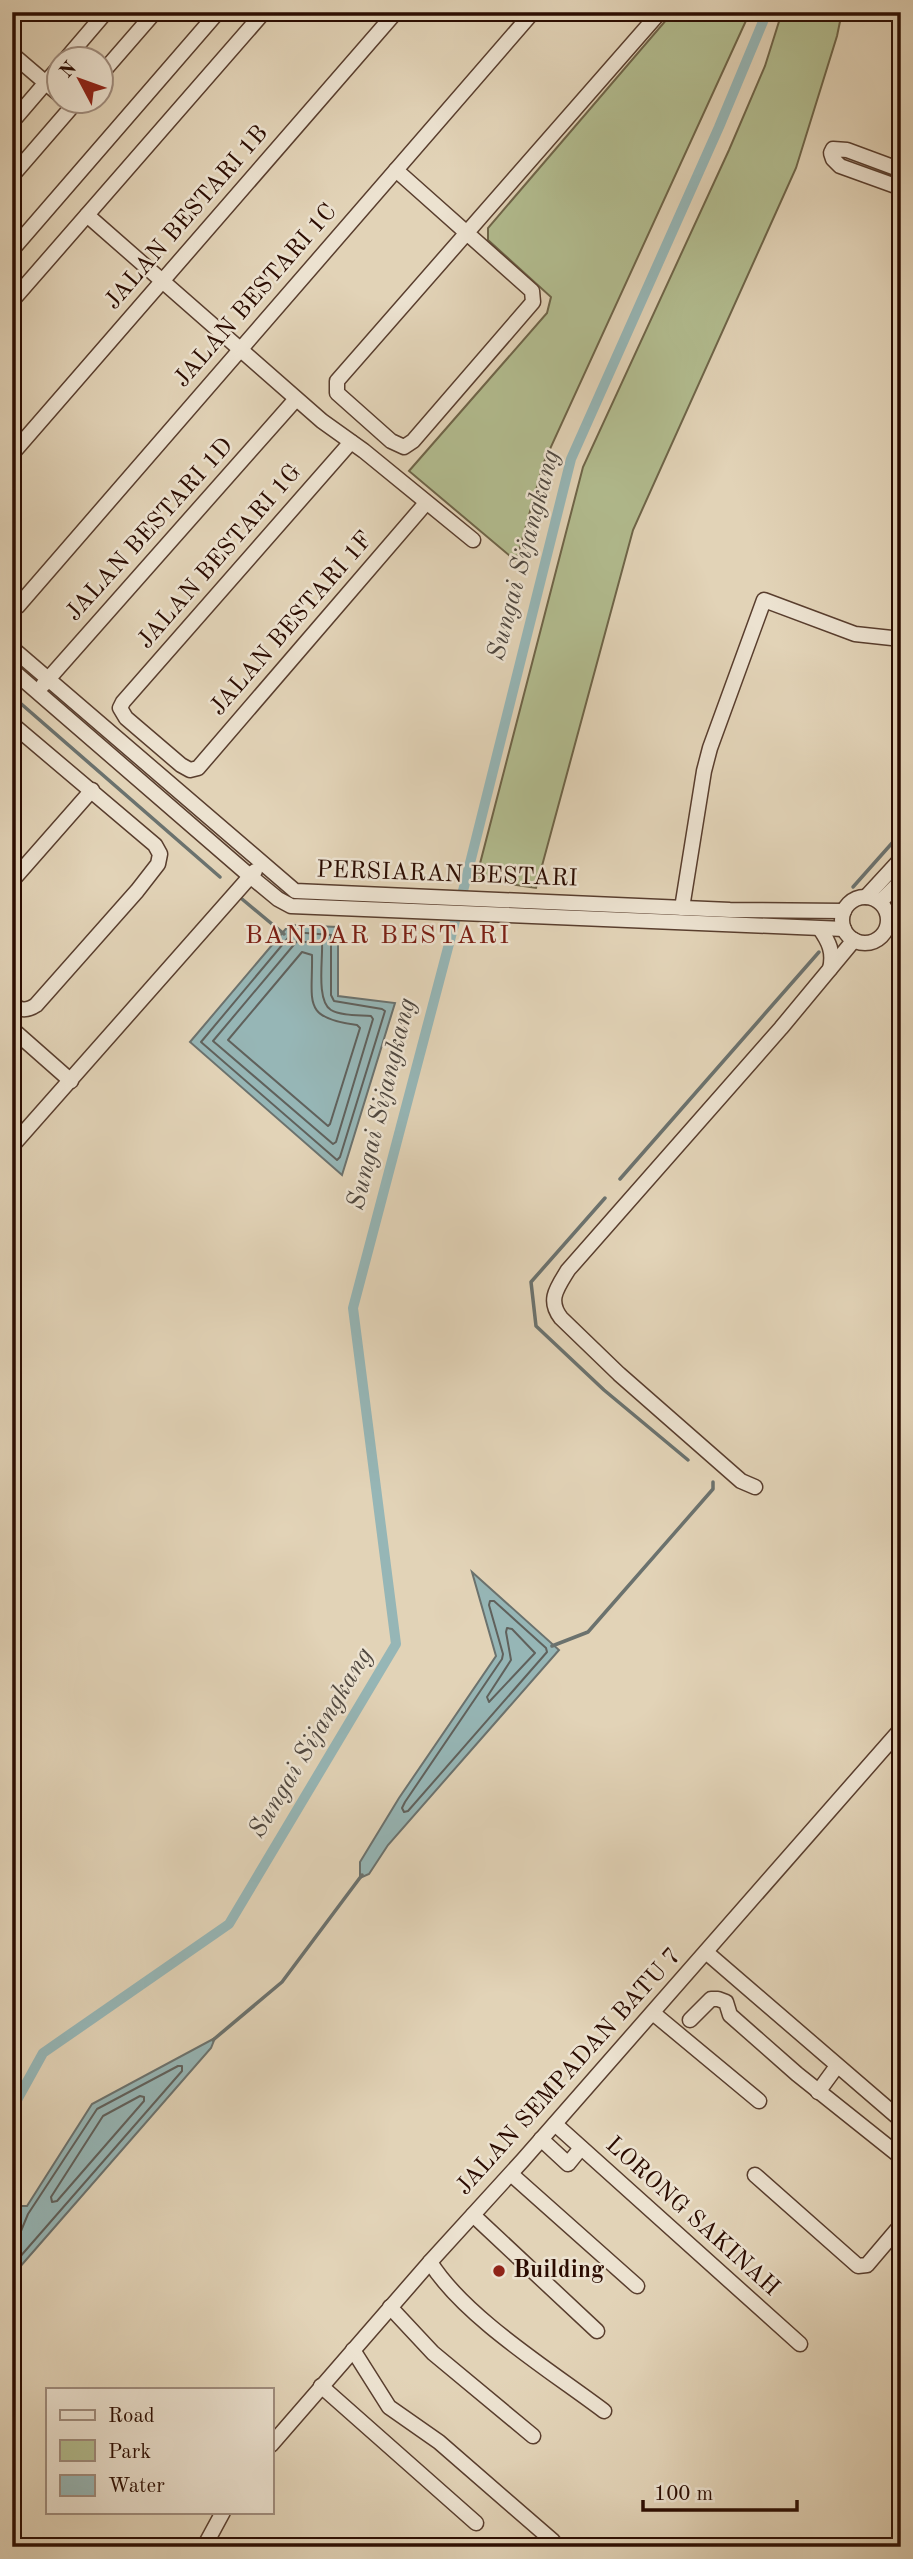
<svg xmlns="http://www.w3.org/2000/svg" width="913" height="2559" font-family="'Old Standard TT',serif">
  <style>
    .green { fill: #b2bc8f; stroke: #6e6448; stroke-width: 2 }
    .water { fill: #96b6b6; stroke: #6b726e; stroke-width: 2 }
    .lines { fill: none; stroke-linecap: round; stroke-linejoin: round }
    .shore { stroke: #60615c; stroke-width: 2 }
    .stream { stroke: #6b726e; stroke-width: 3.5 }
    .canal { stroke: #96b6b6; stroke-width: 10 }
    .minor-casing { stroke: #593e2e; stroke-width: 17 }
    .minor { stroke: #ece2d0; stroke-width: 14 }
    .poi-dot { fill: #8f2418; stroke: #ece2d0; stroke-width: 2.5 }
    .labels { text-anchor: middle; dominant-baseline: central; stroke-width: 5; stroke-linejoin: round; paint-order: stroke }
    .street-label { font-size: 24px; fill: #2b0c01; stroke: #ece2d0 }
    .poi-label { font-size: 24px; font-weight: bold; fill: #2b0c01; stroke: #ece2d0; text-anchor: start }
    .water-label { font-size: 26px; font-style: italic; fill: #504840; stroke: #ece2d0 }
    .neighbourhood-label { font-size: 26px; letter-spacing: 2px; fill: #7a1f14; stroke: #ece2d0 }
  </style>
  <rect width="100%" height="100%" fill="#e2d3b7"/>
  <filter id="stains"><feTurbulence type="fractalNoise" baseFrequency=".00286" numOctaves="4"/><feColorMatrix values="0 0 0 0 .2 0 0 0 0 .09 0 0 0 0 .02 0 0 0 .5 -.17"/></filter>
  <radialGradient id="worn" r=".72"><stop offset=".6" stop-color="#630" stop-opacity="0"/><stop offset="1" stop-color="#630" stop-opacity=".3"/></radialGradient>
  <g class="green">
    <path d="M673,12h77l-206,450 -28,99 -107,-90 138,-158 4,-16 -63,-57v-12z"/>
    <path d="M782,12h60l-5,24 -41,132 -163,362 -97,358 -60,-9 107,-412 146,-317 36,-84z"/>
  </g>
  <g class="water">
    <path d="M289,925l49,2v69l57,7 -53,172 -152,-133z"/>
    <path d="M472,1572l87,78 -171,195 -19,29 -9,4v-16l39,-64 97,-142z"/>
    <path d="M215,2038l-4,10 -199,228v-44l9,-15 -6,-11h12l65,-102z"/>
  </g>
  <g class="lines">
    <g class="shore">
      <path d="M293,932l38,3v60l3,6 48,8 3,2 -45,146 -3,3 -136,-118z"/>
      <path d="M297,941l25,3c1,15 -6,57 9,66 10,6 28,5 40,6l2,3 -37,123 -3,2 -120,-103z"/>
      <path d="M302,952l10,3c1,47 -11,63 45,70l3,3 -30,96 -2,2 -100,-86z"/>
      <path d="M494,1601l52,47 1,4 -139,159 -4,1 -2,-4 3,-6 97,-143 1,-5 -14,-49 1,-4z"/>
      <path d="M507,1628l5,1 23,24 -46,49 -2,-5 24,-37 -5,-28z"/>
      <path d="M140,2096l4,1v4l-87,100 -5,1 -1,-5 52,-81z"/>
      <path d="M12,2235l9,-4 7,-17 69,-105 81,-43h4v5l-170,195"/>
    </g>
    <g class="stream">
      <path d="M19,694v8l201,175"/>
      <path d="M853,887l48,-54"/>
      <path d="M242,899l42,35"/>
      <path d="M620,1179l199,-227"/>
      <path d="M605,1198l-74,84 5,44 68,64 84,70"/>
      <path d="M552,1646l36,-14 125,-143v-7"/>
      <path d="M213,2040l69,-58 80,-107"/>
    </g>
    <path class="canal" d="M12,2109l31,-56 186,-129 167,-280 -43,-336 111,-421 107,-428 148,-332 48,-115"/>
    <defs>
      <g id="minor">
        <path d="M12,54l48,41"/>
        <path d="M65,60l41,-48"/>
        <path d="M102,73l53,-61"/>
        <path d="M12,122l48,-56"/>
        <path d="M396,170l136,121 1,11 -120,139 -9,6 -13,-6 -54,-48v-12c108,-123 216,-246 323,-369"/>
        <path d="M901,170l-54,-20 -14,-1 -2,4 2,6 7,7 61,22"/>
        <path d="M12,176l64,-74"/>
        <path d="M87,215l235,206 42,30 109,89"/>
        <path d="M12,250l206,-238"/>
        <path d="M12,301l252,-289"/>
        <path d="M351,442l-228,260 -3,6 6,10 55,47 9,5 8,-2 6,-7 222,-258"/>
        <path d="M12,454l384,-442"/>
        <path d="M12,609l6,-3 515,-594"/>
        <path d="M12,648l283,243 435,19 114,1"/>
        <path d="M12,670l238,206 28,23 13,7 553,23"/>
        <path d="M43,685l253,-286"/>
        <path d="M12,724l143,121 5,9 -2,10 -21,27 -101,114c-9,6 -16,6 -24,-1"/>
        <path d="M12,881l80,-91"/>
        <path d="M866,897l35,-38"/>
        <circle cx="865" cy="920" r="23"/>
        <path d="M880,902l21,-21"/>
        <path d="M682,908l22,-137 6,-23 54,-148 91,34 46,5"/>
        <path d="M820,929c9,13 14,23 10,40"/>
        <path d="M12,1029l59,52"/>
        <path d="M12,1146l243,-275"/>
        <path d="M755,1487l-14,-6 -122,-107 -58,-56c-14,-18 -4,-30 7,-48l213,-242 73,-88"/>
        <path d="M706,1952l195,168"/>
        <path d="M653,2013l106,88"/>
        <path d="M690,2020l21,-21h7l8,3 4,13 67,59 104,83"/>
        <path d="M818,2092l19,-26"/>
        <path d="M555,2124l245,220"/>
        <path d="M541,2139l27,25 13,-16"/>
        <path d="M511,2174l126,112"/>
        <path d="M755,2175l103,91 9,-1 34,-40"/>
        <path d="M473,2215l124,116"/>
        <path d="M430,2262c34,55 121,109 174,149"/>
        <path d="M390,2307l43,46 100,83"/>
        <path d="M353,2350l36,57 50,35 114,99"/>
        <path d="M321,2386l155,137"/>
        <path d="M271,2445l159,-183 93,-102 378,-431"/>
        <path d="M204,2547l19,-35"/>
      </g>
    </defs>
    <use href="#minor" class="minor-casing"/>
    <use href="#minor" class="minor"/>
  </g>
  <circle class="poi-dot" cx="499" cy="2271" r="7"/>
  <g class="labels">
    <g class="street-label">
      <text transform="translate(187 218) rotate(-49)">JALAN BESTARI 1B</text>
      <text transform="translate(256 296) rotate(-49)">JALAN BESTARI 1C</text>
      <text transform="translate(150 530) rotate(-48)">JALAN BESTARI 1D</text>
      <text transform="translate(220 557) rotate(-49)">JALAN BESTARI 1G</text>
      <text transform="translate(292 624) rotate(-49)">JALAN BESTARI 1F</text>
      <text transform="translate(447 875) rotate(2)">PERSIARAN BESTARI</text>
      <text transform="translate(569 2072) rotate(-48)">JALAN SEMPADAN BATU 7</text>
      <text transform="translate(692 2217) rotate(42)">LORONG SAKINAH</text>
    </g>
    <g class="poi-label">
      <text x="513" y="2271">Building</text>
    </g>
    <g class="water-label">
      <text transform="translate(524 555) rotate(-75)">Sungai Sijangkang</text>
      <text transform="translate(382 1104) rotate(-76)">Sungai Sijangkang</text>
      <text transform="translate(311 1743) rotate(-59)">Sungai Sijangkang</text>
    </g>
    <g class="neighbourhood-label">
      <text x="378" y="936">BANDAR BESTARI</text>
    </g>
  </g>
  <rect width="913" height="2559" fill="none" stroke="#e2d3b7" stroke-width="42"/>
  <rect x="14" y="14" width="885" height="2531" fill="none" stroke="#2b0c01" stroke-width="3.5"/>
  <rect x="21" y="21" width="871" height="2517" fill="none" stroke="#2b0c01" stroke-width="2"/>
  <rect x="46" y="2388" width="228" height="126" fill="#ece2d0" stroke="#9f8c7d" stroke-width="2"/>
  <rect x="60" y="2410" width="35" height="10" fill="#ece2d0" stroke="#9f8c7d" stroke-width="2"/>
  <text x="108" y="2422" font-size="21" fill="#2b0c01">Road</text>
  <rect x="60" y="2440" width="35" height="21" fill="#b2bc8f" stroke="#9f8c7d" stroke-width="2"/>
  <text x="108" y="2458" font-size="21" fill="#2b0c01">Park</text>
  <rect x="60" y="2475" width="35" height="21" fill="#96b6b6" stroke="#9f8c7d" stroke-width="2"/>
  <text x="108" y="2492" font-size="21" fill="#2b0c01">Water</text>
  <g transform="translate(80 80) rotate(311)"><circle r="33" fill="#ece2d0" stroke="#9f8c7d" stroke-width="2"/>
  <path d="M0-5L12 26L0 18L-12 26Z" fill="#8f2418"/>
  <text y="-10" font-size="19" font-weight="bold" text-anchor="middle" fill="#2b0c01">N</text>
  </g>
  <path d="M643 2500v10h154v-10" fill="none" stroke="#2b0c01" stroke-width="3.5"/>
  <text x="654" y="2500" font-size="21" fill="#2b0c01" stroke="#ece2d0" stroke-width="5" paint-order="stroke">100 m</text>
  <rect width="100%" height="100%" filter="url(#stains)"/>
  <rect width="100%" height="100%" fill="url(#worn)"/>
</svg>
